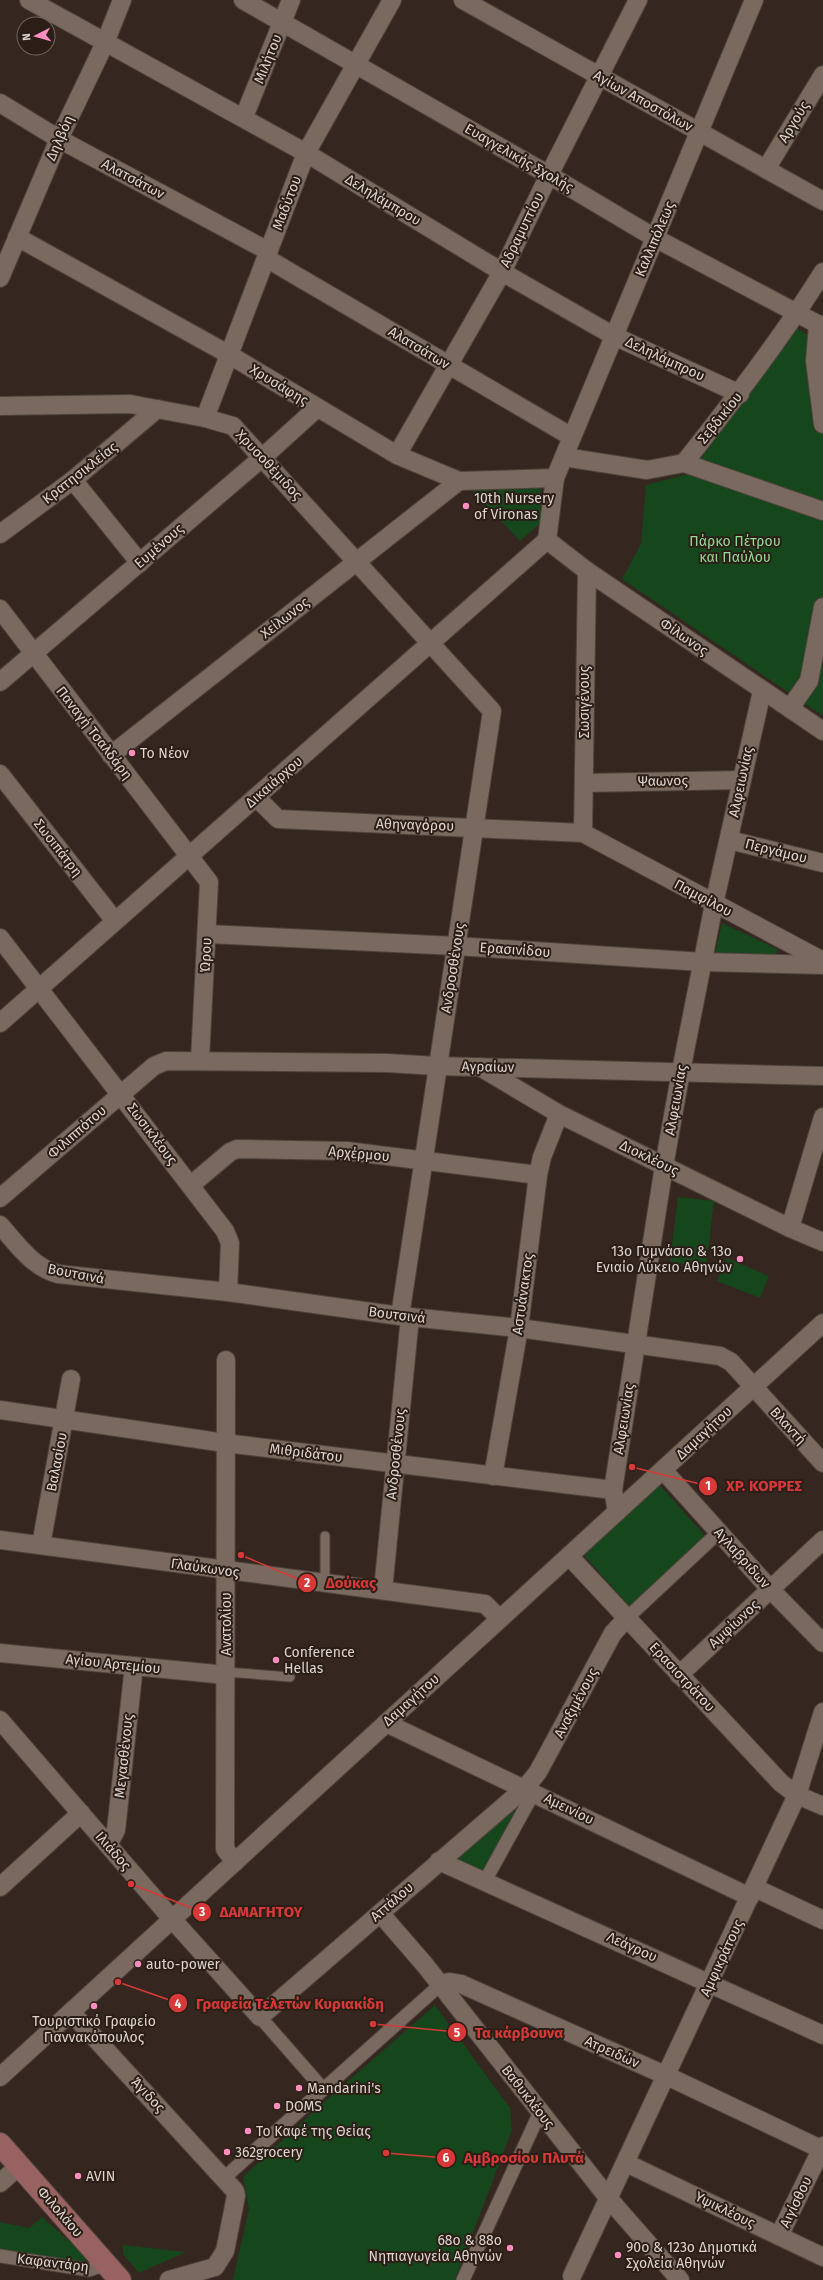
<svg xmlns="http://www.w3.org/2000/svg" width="823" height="2280" font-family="'Fira Sans',sans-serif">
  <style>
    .green { fill: #16461b }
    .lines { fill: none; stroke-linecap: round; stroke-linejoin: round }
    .service-casing { stroke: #4f433c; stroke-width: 11 }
    .pedestrian-casing { stroke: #4f433c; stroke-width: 15 }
    .minor-casing { stroke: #4f433c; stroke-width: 20 }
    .secondary-casing { stroke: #4f433c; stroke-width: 24 }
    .service { stroke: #79695f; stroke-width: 9 }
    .pedestrian { stroke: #79695f; stroke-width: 13 }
    .minor { stroke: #79695f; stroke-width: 18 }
    .secondary { stroke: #976261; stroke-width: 22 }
    .poi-dot { fill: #fd8ebf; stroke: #2b1e16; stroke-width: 1.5 }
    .labels { text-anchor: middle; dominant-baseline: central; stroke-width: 4; stroke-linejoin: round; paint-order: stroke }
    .street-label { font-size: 14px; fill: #dfd5d0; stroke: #2b1e16 }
    .poi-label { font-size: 14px; fill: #dfd5d0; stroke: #2b1e16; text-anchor: start }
    .park-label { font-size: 14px; fill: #92da94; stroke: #2b1e16 }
    .leader { fill: none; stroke: #d73939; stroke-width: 1.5 }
    .callout-dot { fill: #d73939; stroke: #2b1e16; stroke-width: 1.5 }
    .mark-label { font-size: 12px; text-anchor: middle; font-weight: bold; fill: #fff }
    .callout-label { font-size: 15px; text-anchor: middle; font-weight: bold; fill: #d73939; stroke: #2b1e16; stroke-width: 4; stroke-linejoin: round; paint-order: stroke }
  </style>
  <rect width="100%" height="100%" fill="#35271f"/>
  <g class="green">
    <path d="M796,328l27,16v372l-201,-137 19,-35 5,-59 42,-11z"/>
    <path d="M540,485l3,36 -23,20 -52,-55z"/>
    <path d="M722,923l55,26v3l-1,2h-61z"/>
    <path d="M678,1197l36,4 -8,66 -36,-5z"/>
    <path d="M727,1258l42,18 -9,22 -43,-17z"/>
    <path d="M658,1483l49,55 -77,69 -48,-54z"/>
    <path d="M520,1806l-35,66 -29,-14z"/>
    <path d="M435,2005l75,103 2,22 -57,150h-222l16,-71 -6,-32 72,-67z"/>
    <path d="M42,2217l47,42 -10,5 -79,-13v-29l29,6z"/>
    <path d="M123,2245l63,7 -47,21 -16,-19z"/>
  </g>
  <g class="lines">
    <defs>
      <g id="service">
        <path d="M325,1536v47"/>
        <path d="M226,1672l64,5"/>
      </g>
      <g id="pedestrian">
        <path d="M627,1618l92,-86"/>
        <path d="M485,1881l49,-89"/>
        <path d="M260,2017l63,72"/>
        <path d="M224,2178l216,-193"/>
        <path d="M0,2256l89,14 17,-6"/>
        <path d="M463,2280l77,-168"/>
      </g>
      <g id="minor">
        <path d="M29,0l277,153 196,119 112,64 126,58"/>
        <path d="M243,0l306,175 106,63 168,89"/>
        <path d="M463,0l360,201"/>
        <path d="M0,103l59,36 209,112"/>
        <path d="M244,117l47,-117"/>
        <path d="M766,169l57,-94"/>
        <path d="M17,237l211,117 169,101 62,26 96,-3"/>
        <path d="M266,258l306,179"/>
        <path d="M0,278l59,-139 46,-96 17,-43"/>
        <path d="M818,324l-3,37 8,63"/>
        <path d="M0,406l130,-2 75,14 28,8 259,285 -92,605"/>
        <path d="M205,418l101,-265 86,-153"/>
        <path d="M397,455l105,-183 47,-97 89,-175"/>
        <path d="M564,457l83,13 37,-7c49,-62 97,-124 139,-191"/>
        <path d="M684,463l139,48"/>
        <path d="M73,480l67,83"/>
        <path d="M0,534l73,-54 84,-71"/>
        <path d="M547,540l8,-62 199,-478"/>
        <path d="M547,540l40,31 236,160"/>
        <path d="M0,609l209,273 -9,178"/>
        <path d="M0,682l263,-225 54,-49"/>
        <path d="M790,708l19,-27 14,-74"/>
        <path d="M111,755l348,-274"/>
        <path d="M0,774l115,147"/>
        <path d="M584,783l158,-3"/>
        <path d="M256,797l22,22 305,14 240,128"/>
        <path d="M583,833l4,-262"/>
        <path d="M729,840l94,23"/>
        <path d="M207,934l249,12 247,16 120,3"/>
        <path d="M0,938l225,293 5,12 -2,49"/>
        <path d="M0,1023l547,-483"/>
        <path d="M480,1067l79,47 231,114 33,14"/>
        <path d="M191,1185l39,-33 7,-3 110,2 191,24"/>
        <path d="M0,1198l154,-132 12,-5 221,2 50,3 386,10"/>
        <path d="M0,1225c17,19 32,42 58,49l170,18 172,24 119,12 201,28 11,6 92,101"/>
        <path d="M790,1228l33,-111"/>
        <path d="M226,1360l-1,489 10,13"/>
        <path d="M0,1410l225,33 388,47"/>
        <path d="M663,1470l108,120 52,53"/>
        <path d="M493,1476l26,-148 19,-153 4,-18 17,-43"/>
        <path d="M617,1512l-4,-22 51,-324 17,-95 33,-167 48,-213"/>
        <path d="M0,1540l485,64 15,15"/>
        <path d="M41,1545l30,-166"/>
        <path d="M569,1556l212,227 16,12 26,11"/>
        <path d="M383,1590l27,-273"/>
        <path d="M0,1653l226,22"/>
        <path d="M679,1675l144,-135"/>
        <path d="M0,1720l172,199 88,98 265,-229 13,-16 75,-139 14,-15"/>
        <path d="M386,1723l364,174"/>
        <path d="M108,1845l8,-15 18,-164"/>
        <path d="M439,1861l384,174"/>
        <path d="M0,1887l81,-74"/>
        <path d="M755,1888l68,32"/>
        <path d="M380,1913l45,52 184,234 71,81"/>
        <path d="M440,1985l9,-3 12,2 206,92 156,74"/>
        <path d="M71,2012l164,179 1,5 -11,55 -10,16 -46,13"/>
        <path d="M0,2077l823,-754"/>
        <path d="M626,2163l197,94"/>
        <path d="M0,2183l19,-17"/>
        <path d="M779,2236l44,-90"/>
        <path d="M572,2276l225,-481 26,-83"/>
      </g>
      <path id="secondary" d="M0,2144l120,136"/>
    </defs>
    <use href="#service" class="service-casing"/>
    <use href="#pedestrian" class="pedestrian-casing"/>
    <use href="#minor" class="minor-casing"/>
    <use href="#secondary" class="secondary-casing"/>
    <use href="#service" class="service"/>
    <use href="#pedestrian" class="pedestrian"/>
    <use href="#minor" class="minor"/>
    <use href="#secondary" class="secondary"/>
  </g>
  <g class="poi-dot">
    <circle cx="466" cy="506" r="4"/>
    <circle cx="132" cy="753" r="4"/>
    <circle cx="740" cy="1259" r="4"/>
    <circle cx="276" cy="1660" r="4"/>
    <circle cx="138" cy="1964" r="4"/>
    <circle cx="94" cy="2006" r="4"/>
    <circle cx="299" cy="2088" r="4"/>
    <circle cx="277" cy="2106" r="4"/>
    <circle cx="248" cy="2131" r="4"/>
    <circle cx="227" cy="2152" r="4"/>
    <circle cx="78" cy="2176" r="4"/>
    <circle cx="510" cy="2248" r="4"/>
    <circle cx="618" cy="2255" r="4"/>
  </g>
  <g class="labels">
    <g class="street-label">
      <text transform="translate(268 59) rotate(-68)">Μιλήτου</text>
      <text transform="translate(643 101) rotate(29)">Αγίων Αποστόλων</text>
      <text transform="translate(794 122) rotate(-59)">Αργούς</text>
      <text transform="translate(60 138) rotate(-66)">Δηλβόη</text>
      <text transform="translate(519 158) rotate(30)">Ευαγγελικής Σχολής</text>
      <text transform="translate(133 179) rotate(28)">Αλατσάτων</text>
      <text transform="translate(383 200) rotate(31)">Δεληλάμπρου</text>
      <text transform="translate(287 203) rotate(-69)">Μαδύτου</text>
      <text transform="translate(522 230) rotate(-64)">Αδραμυττίου</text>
      <text transform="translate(655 239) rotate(-67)">Καλλιπόλεως</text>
      <text transform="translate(419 348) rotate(31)">Αλατσάτων</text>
      <text transform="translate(665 359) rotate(25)">Δεληλάμπρου</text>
      <text transform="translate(279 385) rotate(31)">Χρυσάφης</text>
      <text transform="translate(720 418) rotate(-51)">Σεβδικίου</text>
      <text transform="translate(269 465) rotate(47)">Χρυσοθέμιδος</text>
      <text transform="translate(80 473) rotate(-38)">Κρατησικλείας</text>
      <text transform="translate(159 546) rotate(-41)">Ευμένους</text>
      <text transform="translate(285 618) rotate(-38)">Χείλωνος</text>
      <text transform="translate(684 637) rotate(34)">Φίλωνος</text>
      <text transform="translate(584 702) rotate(-90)">Σωσιγένους</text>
      <text transform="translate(94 733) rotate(52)">Παναγή Τσαλδάρη</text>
      <text transform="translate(663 781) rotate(-1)">Ψαωνος</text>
      <text transform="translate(274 782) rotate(-41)">Δικαιάρχου</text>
      <text transform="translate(741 782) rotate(-78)">Αλφειωνίας</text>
      <text transform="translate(415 825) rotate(2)">Αθηναγόρου</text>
      <text transform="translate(58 848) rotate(52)">Σωσιπάτρη</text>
      <text transform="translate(776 851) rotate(14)">Περγάμου</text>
      <text transform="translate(703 898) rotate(28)">Παμφίλου</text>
      <text transform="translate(515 950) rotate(4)">Ερασινίδου</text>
      <text transform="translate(206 955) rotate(-87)">Ώρου</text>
      <text transform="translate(453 968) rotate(-81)">Ανδροσθένους</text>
      <text transform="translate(488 1067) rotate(1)">Αγραίων</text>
      <text transform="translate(676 1100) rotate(-80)">Αλφειωνίας</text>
      <text transform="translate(77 1132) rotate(-41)">Φιλιππότου</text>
      <text transform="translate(152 1134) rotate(53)">Σωσικλέους</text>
      <text transform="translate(359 1154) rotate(5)">Αρχέρμου</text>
      <text transform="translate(649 1158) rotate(26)">Διοκλέους</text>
      <text transform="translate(76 1274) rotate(11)">Βουτσινά</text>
      <text transform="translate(523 1294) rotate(-82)">Αστυάνακτος</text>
      <text transform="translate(397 1315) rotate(7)">Βουτσινά</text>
      <text transform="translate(624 1419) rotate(-81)">Αλφειωνίας</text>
      <text transform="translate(788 1426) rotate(47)">Βλαντή</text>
      <text transform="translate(704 1433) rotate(-43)">Δαμαγήτου</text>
      <text transform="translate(306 1453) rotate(7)">Μιθριδάτου</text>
      <text transform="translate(396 1454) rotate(-84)">Ανδροσθένους</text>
      <text transform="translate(57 1462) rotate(-79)">Βαλασίου</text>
      <text transform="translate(742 1558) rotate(48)">Αγλαβριδων</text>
      <text transform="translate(205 1568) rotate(8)">Γλαύκωνος</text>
      <text transform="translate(226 1624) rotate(-90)">Ανατολίου</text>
      <text transform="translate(734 1624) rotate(-43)">Αμφίωνος</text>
      <text transform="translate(113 1664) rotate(6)">Αγίου Αρτεμίου</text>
      <text transform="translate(682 1677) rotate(47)">Ερασιστράτου</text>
      <text transform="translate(411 1700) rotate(-42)">Δαμαγήτου</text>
      <text transform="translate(576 1703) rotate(-62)">Αναξιμένους</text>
      <text transform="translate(124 1756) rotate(-84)">Μεγασθένους</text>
      <text transform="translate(569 1809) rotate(26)">Αμεινίου</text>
      <text transform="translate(113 1851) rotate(49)">Ιλιάδος</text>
      <text transform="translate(392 1902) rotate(-41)">Αττάλου</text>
      <text transform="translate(632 1947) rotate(24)">Λεάγρου</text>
      <text transform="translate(722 1958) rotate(-65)">Αμφικράτους</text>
      <text transform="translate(612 2052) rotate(24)">Ατρειδών</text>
      <text transform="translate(148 2095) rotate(47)">Άγιδος</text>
      <text transform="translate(528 2097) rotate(52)">Βαθυκλέους</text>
      <text transform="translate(796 2202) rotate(-64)">Αιγίσθου</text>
      <text transform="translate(725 2210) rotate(26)">Υψικλέους</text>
      <text transform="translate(60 2212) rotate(49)">Φιλολάου</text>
      <text transform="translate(53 2263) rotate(7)">Καφαντάρη</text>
    </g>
    <g class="poi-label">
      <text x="474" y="498">10th Nursery<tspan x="474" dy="16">of Vironas</tspan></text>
      <text x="140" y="753">Το Νέον</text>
      <text x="732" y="1251" text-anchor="end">13ο Γυμνάσιο &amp; 13ο<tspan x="732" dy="16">Ενιαίο Λύκειο Αθηνών</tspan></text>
      <text x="284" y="1652">Conference<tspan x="284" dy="16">Hellas</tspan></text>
      <text x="146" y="1964">auto-power</text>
      <text x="94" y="2021" text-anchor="middle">Τουριστικό Γραφείο<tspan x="94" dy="16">Γιαννακόπουλος</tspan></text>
      <text x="307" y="2088">Mandarini's</text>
      <text x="285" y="2106">DOMS</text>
      <text x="256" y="2131">Το Καφέ της Θείας</text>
      <text x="235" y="2152">362grocery</text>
      <text x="86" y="2176">AVIN</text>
      <text x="502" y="2240" text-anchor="end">68ο &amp; 88ο<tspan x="502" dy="16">Νηπιαγωγεία Αθηνών</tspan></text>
      <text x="626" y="2247">90ο &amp; 123ο Δημοτικά<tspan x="626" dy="16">Σχολεία Αθηνών</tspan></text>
    </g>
    <g class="park-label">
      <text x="735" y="541">Πάρκο Πέτρου<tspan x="735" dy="16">και Παύλου</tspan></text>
    </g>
  </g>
  <path class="leader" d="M632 1467L708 1486M241 1555L307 1583M131 1884L202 1912M118 1982L178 2003M373 2024L457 2032M386 2153L446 2158"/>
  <g class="callout-dot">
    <circle cx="632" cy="1467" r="4"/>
    <circle cx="241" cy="1555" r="4"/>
    <circle cx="131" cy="1884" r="4"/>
    <circle cx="118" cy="1982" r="4"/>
    <circle cx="373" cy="2024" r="4"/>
    <circle cx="386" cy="2153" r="4"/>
    <circle cx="708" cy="1486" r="10"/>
    <circle cx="307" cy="1583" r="10"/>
    <circle cx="202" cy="1912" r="10"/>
    <circle cx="178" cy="2003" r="10"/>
    <circle cx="457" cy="2032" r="10"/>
    <circle cx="446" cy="2158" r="10"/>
  </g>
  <g class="mark-label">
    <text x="708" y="1490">1</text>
    <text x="307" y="1587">2</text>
    <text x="202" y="1916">3</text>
    <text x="178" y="2008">4</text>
    <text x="457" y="2037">5</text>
    <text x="446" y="2162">6</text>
  </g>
  <g class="callout-label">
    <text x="764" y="1491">ΧΡ. ΚΟΡΡΕΣ</text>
    <text x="351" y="1588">Δούκας</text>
    <text x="261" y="1917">ΔΑΜΑΓHΤOY</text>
    <text x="290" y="2009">Γραφεία Τελετών Κυριακίδη</text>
    <text x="519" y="2038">Τα κάρβουνα</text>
    <text x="524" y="2163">Αμβροσίου Πλυτά</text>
  </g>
  <g transform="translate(36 36) rotate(264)"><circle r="19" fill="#2b1e16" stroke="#736760"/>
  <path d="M0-3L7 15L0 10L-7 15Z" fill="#fd8ebf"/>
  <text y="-6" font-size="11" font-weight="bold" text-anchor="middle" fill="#dfd5d0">N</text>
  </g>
</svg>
